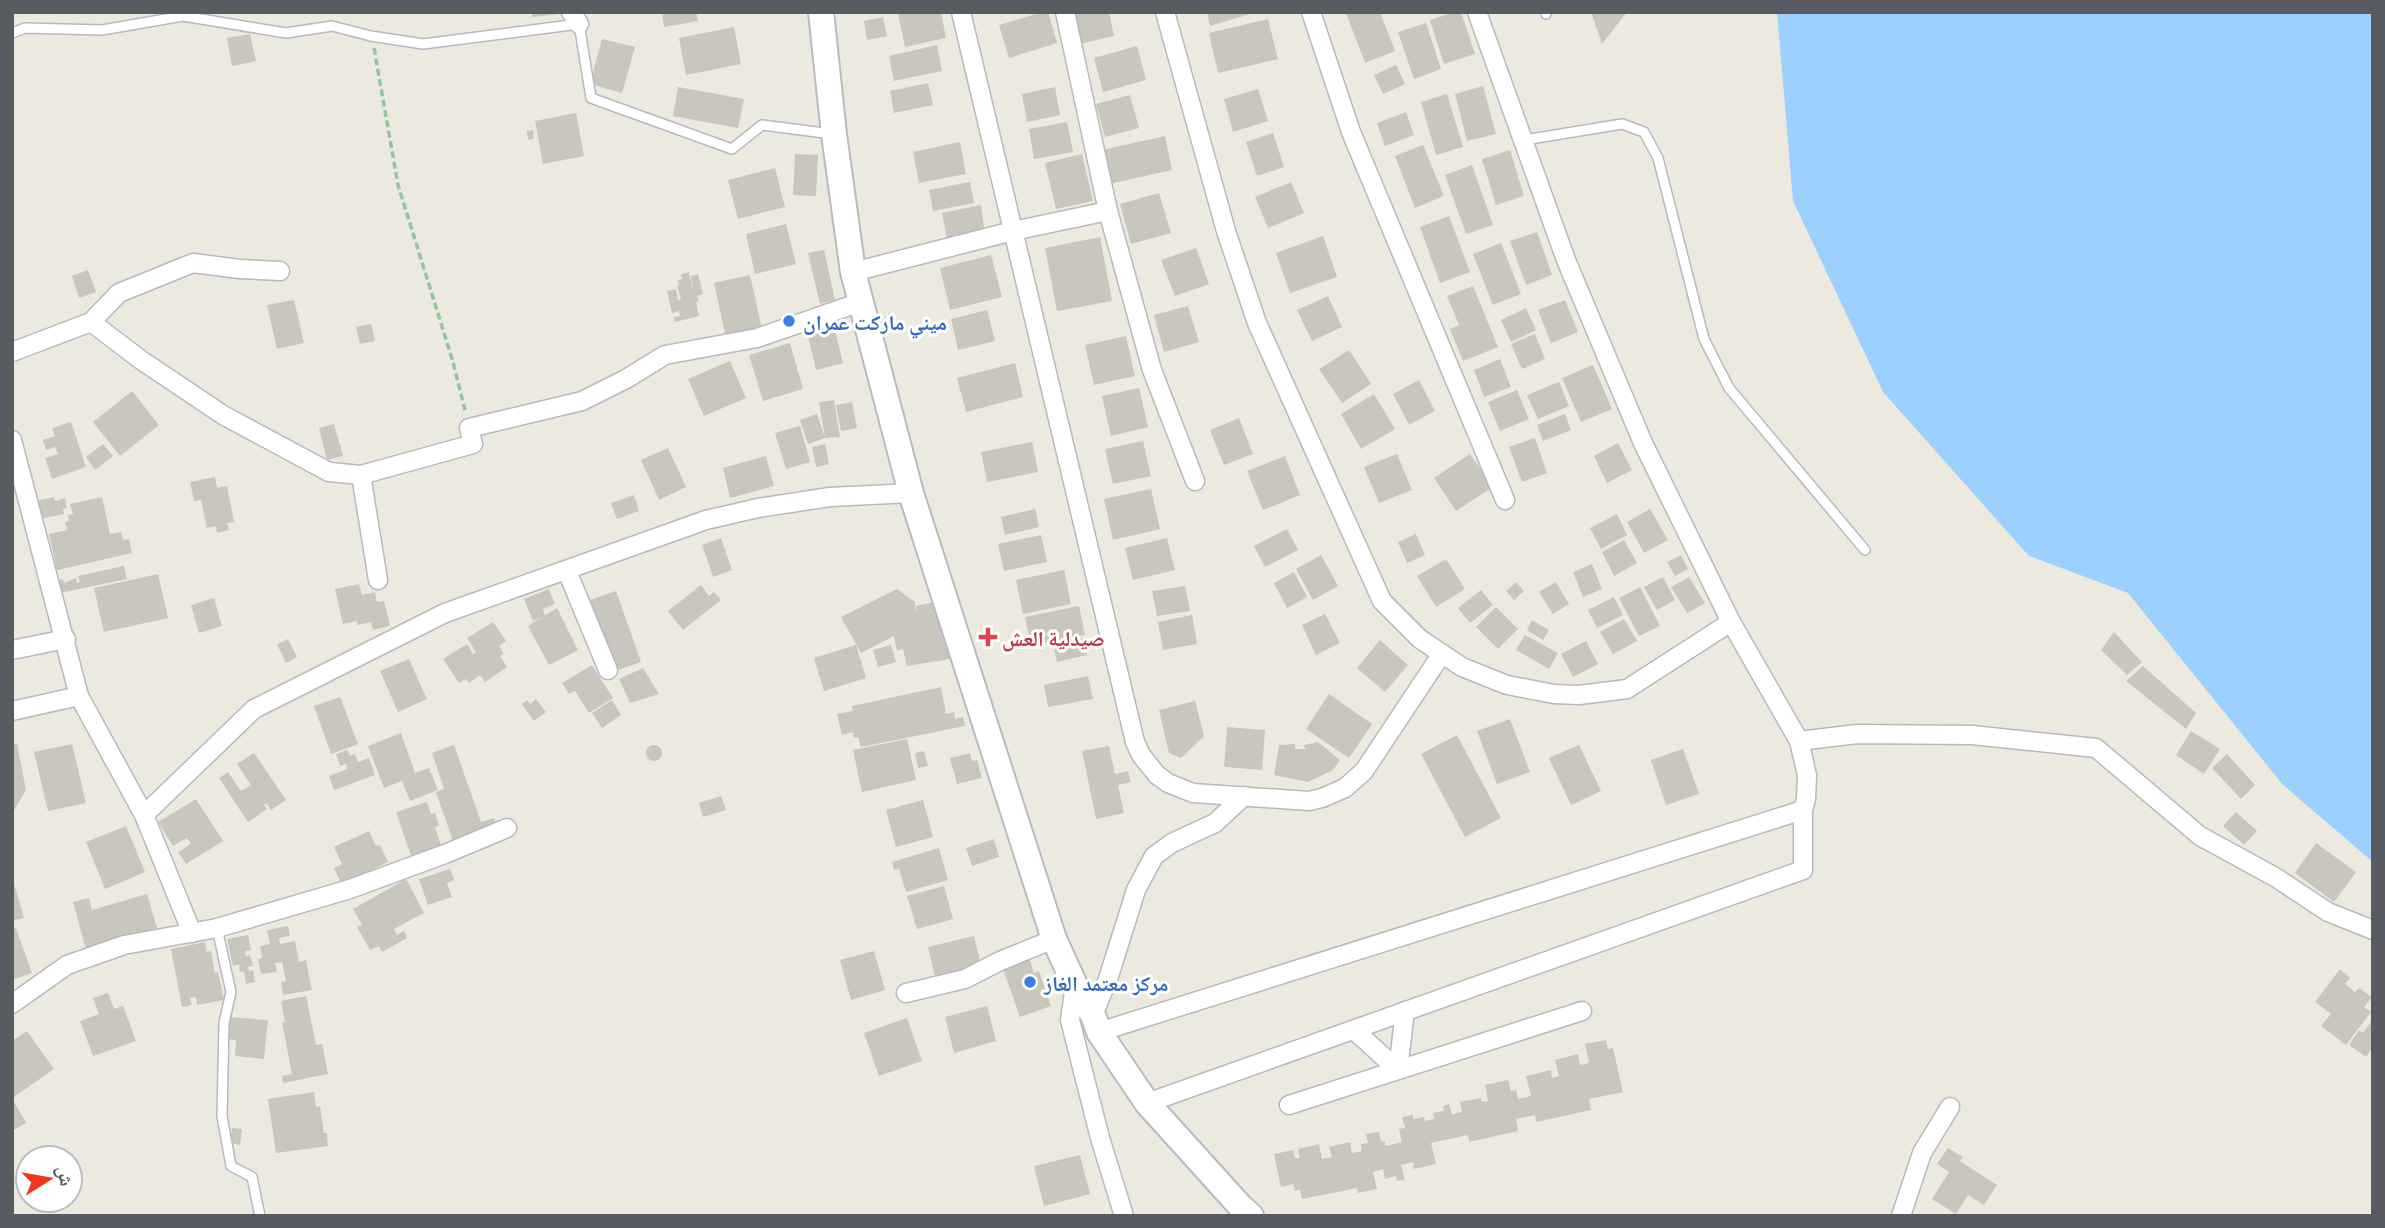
<svg xmlns="http://www.w3.org/2000/svg" width="2385" height="1228" font-family="'Exo 2','Noto Naskh Arabic',sans-serif">
  <style>
    .water { fill: #9bd0ff }
    .building { fill: #c9c6be }
    .lines { fill: none; stroke-linecap: round; stroke-linejoin: round }
    .service-casing { stroke: #b7b9bf; stroke-width: 12 }
    .minor-casing { stroke: #b7b9bf; stroke-width: 21 }
    .secondary-casing { stroke: #b8bbc2; stroke-width: 28 }
    .path { stroke: #92c6a2; stroke-width: 3.5; stroke-dasharray: 7 3.5; stroke-linecap: butt }
    .service { stroke: #fff; stroke-width: 9 }
    .minor { stroke: #fff; stroke-width: 18 }
    .secondary { stroke: #fff; stroke-width: 24 }
    .shop-dot { fill: #3f7fe0; stroke: #fff; stroke-width: 2.5 }
    .health-dot { fill: #e0444e; stroke: #fff; stroke-width: 2.5 }
    .labels { text-anchor: middle; dominant-baseline: central; stroke-width: 6; stroke-linejoin: round; paint-order: stroke }
    .shop-label { font-size: 21px; font-weight: bold; fill: #366cbe; stroke: #fff; text-anchor: start }
    .health-label { font-size: 21px; font-weight: bold; fill: #be3a42; stroke: #fff; text-anchor: start }
  </style>
  <rect width="100%" height="100%" fill="#eceade"/>
  <path class="water" d="M1777,12h596v850l-90,-77 -155,-192 -99,-37 -146,-164 -90,-191z"/>
  <g class="building">
    <path d="M532,12h27v2l-27,3z"/>
    <path d="M662,12h34l2,9 -34,6z"/>
    <path d="M908,12h33l5,26 -41,9 -7,-33z"/>
    <path d="M1043,12h5l9,31 -48,15 -10,-33z"/>
    <path d="M1072,12h37l5,24 -35,8z"/>
    <path d="M1207,12h43v2l-40,12z"/>
    <path d="M1348,12h32l15,39 -30,12 -19,-50z"/>
    <path d="M1455,12h6l14,42 -31,10 -14,-44z"/>
    <path d="M1591,12h36l-25,32z"/>
    <path d="M883,17l4,19 -20,4 -3,-19z"/>
    <path d="M1268,19l10,40 -60,14 -9,-40z"/>
    <path d="M1426,23l15,46 -27,10 -16,-47z"/>
    <path d="M734,27l7,37 -55,11 -7,-37z"/>
    <path d="M250,34l6,27 -24,5 -5,-28z"/>
    <path d="M602,39l33,8 -13,46 -32,-9z"/>
    <path d="M937,45l5,26 -48,10 -5,-25z"/>
    <path d="M1137,46l9,34 -43,12 -9,-34z"/>
    <path d="M1396,65l9,19 -22,10 -9,-19z"/>
    <path d="M928,83l5,22 -39,8 -4,-22z"/>
    <path d="M1483,86l13,48 -29,7 -12,-47z"/>
    <path d="M678,87l66,12 -6,29 -65,-12z"/>
    <path d="M1055,87l5,28 -33,7 -5,-28z"/>
    <path d="M1258,89l10,32 -35,11 -9,-33z"/>
    <path d="M1447,94l16,53 -27,8 -15,-53z"/>
    <path d="M1130,95l9,33 -34,9 -9,-33z"/>
    <path d="M1406,112l8,23 -29,11 -8,-23z"/>
    <path d="M576,113l8,43 -41,8 -8,-43z"/>
    <path d="M1067,122l6,30 -39,7 -5,-30z"/>
    <path d="M533,130l1,9 -6,1 -1,-9z"/>
    <path d="M1273,133l11,34 -27,9 -11,-34z"/>
    <path d="M1165,136l7,34 -63,14 -7,-34z"/>
    <path d="M960,142l6,32 -47,9 -6,-31z"/>
    <path d="M1423,145l21,51 -29,12 -20,-52z"/>
    <path d="M1510,150l14,46 -28,9 -14,-46z"/>
    <path d="M795,154l23,1 -2,41 -23,-1z"/>
    <path d="M1082,154l11,47 -37,8 -11,-46z"/>
    <path d="M1472,165l21,60 -27,9 -21,-59z"/>
    <path d="M775,168l10,39 -47,12 -10,-39z"/>
    <path d="M970,182l4,21 -41,8 -4,-21z"/>
    <path d="M1291,182l13,31 -36,15 -13,-31z"/>
    <path d="M1159,193l12,40 -40,11 -11,-40z"/>
    <path d="M981,205l4,30 -37,9 -6,-31z"/>
    <path d="M1449,216l21,56 -30,11 -20,-56z"/>
    <path d="M786,224l10,40 -41,10 -9,-40z"/>
    <path d="M1537,232l15,43 -26,10 -16,-44z"/>
    <path d="M1323,236l14,41 -47,16 -14,-40z"/>
    <path d="M1100,237l12,64 -55,10 -12,-63z"/>
    <path d="M1501,243l20,51 -28,11 -20,-51z"/>
    <path d="M1196,248l13,36 -34,12 -14,-36z"/>
    <path d="M824,250l11,50 -15,4 -12,-51z"/>
    <path d="M991,255l11,42 -52,13 -10,-42z"/>
    <path d="M88,270l8,22 -17,6 -7,-22z"/>
    <path d="M689,272l4,18 -2,-14 7,-2 5,20 -6,2 2,5 -3,1 3,14 -24,6 -1,-5 6,-1 -1,-5 -7,2 -5,-22 9,-2 2,11 3,-1 -4,-13h2l-1,-6 4,-1 -1,-5z"/>
    <path d="M750,275l12,54 -36,8 -12,-54z"/>
    <path d="M1473,286l25,61 -35,14 -13,-32 9,-4 -12,-29z"/>
    <path d="M1328,296l14,31 -30,14 -15,-31z"/>
    <path d="M294,300l10,43 -27,6 -10,-44z"/>
    <path d="M1565,300l13,32 -27,11 -13,-33z"/>
    <path d="M1188,306l11,36 -35,10 -10,-37z"/>
    <path d="M1526,308l10,22 -25,12 -10,-22z"/>
    <path d="M987,310l8,31 -37,9 -7,-31z"/>
    <path d="M371,324l4,17 -15,3 -4,-17z"/>
    <path d="M834,326l9,37 -27,7 -9,-38z"/>
    <path d="M1535,334l10,25 -23,10 -11,-25z"/>
    <path d="M1126,336l9,40 -41,9 -9,-40z"/>
    <path d="M790,343l13,46 -40,12 -14,-46z"/>
    <path d="M1349,350l22,34 -29,19 -23,-34z"/>
    <path d="M1500,359l11,28 -27,10 -10,-27z"/>
    <path d="M730,361l16,37 -42,18 -16,-37z"/>
    <path d="M1015,363l8,34 -57,15 -9,-34z"/>
    <path d="M1593,365l19,44 -31,13 -19,-44z"/>
    <path d="M1419,380l16,31 -26,14 -16,-31z"/>
    <path d="M1559,382l10,24 -31,13 -11,-24z"/>
    <path d="M1139,388l9,39 -37,9 -9,-40z"/>
    <path d="M1517,390l12,29 -29,12 -12,-29z"/>
    <path d="M132,391l27,34 -39,31 -27,-34z"/>
    <path d="M1374,394l21,35 -34,20 -20,-35z"/>
    <path d="M834,400l6,37 -15,1 -17,6 -8,-24 17,-6 8,24 -6,-36z"/>
    <path d="M852,402l5,26 -16,3 -5,-26z"/>
    <path d="M1565,414l6,16 -28,11 -6,-16z"/>
    <path d="M1239,418l14,36 -29,11 -14,-35z"/>
    <path d="M71,422l15,45 -34,12 -7,-21 13,-4 -3,-7 -9,3 -3,-10 12,-4 -3,-8z"/>
    <path d="M334,424l9,32 -16,4 -8,-32z"/>
    <path d="M800,426l10,36 -24,7 -11,-36z"/>
    <path d="M1535,438l12,35 -25,9 -13,-35z"/>
    <path d="M1143,441l8,35 -38,8 -8,-35z"/>
    <path d="M1032,442l6,30 -51,10 -6,-30z"/>
    <path d="M1618,443l14,27 -25,13 -13,-27z"/>
    <path d="M103,444l10,12 -18,14 -9,-13z"/>
    <path d="M825,444l4,20 -13,3 -4,-20z"/>
    <path d="M668,448l18,39 -27,13 -18,-40z"/>
    <path d="M1397,454l15,36 -33,13 -15,-36z"/>
    <path d="M1470,454l23,33 -37,24 -22,-33z"/>
    <path d="M766,456l8,30 -44,12 -7,-30z"/>
    <path d="M1285,456l15,39 -37,15 -16,-39z"/>
    <path d="M215,477l2,11 10,-2 7,36 -7,1 2,7 -12,3 -1,-7 -9,2 -6,-28 -7,1 -4,-19z"/>
    <path d="M1151,489l9,40 -47,11 -9,-41z"/>
    <path d="M634,495l5,16 -22,8 -6,-16z"/>
    <path d="M54,497l1,4 10,-3 2,10 -4,1 1,5 -29,6 -3,-18z"/>
    <path d="M102,497l8,37 11,-2 2,8 6,-1 3,14 -75,17 -8,-36 18,-4 -2,-8 4,-1 -1,-6 5,-1 -3,-10z"/>
    <path d="M1035,509l4,18 -34,8 -4,-18z"/>
    <path d="M1650,509l18,31 -24,13 -17,-31z"/>
    <path d="M1617,514l10,21 -26,14 -11,-21z"/>
    <path d="M1287,529l11,21 -33,17 -11,-21z"/>
    <path d="M1416,534l9,21 -18,8 -9,-21z"/>
    <path d="M1041,535l6,27 -43,9 -6,-27z"/>
    <path d="M721,538l11,32 -19,7 -11,-32z"/>
    <path d="M1167,538l8,32 -42,10 -8,-32z"/>
    <path d="M1624,540l13,23 -23,13 -12,-24z"/>
    <path d="M1321,555l17,31 -25,14 -17,-31z"/>
    <path d="M1681,555l7,14 -13,7 -8,-14z"/>
    <path d="M1446,559l19,30 -29,18 -19,-31z"/>
    <path d="M1592,564l10,25 -19,8 -10,-25z"/>
    <path d="M124,566l3,13 -72,15 -2,-12 10,-3 1,4 12,-5 1,5 3,-1 -2,-6z"/>
    <path d="M1064,570l7,34 -48,10 -7,-34z"/>
    <path d="M1294,572l13,25 -20,11 -13,-25z"/>
    <path d="M158,574l10,44 -64,14 -10,-44z"/>
    <path d="M1663,577l12,23 -18,10 -13,-23z"/>
    <path d="M1689,577l16,26 -18,10 -16,-26z"/>
    <path d="M1516,582l8,9 -10,9 -8,-9z"/>
    <path d="M1556,582l13,22 -16,10 -14,-22z"/>
    <path d="M359,584l3,11 13,-3 2,10 7,-1 6,25 -17,4 -2,-8 -14,3v-4l-14,3 -8,-35z"/>
    <path d="M701,585l8,11 5,-4 7,8 -38,30 -15,-19z"/>
    <path d="M1185,586l5,25 -33,5 -5,-25z"/>
    <path d="M1640,587l20,39 -21,10 -20,-38z"/>
    <path d="M549,589l6,15 -12,5 2,7 -12,5 -9,-22z"/>
    <path d="M897,589l18,13v13l1,-9 19,-4 15,57 -43,7 -4,-17 -6,2 -3,-15 -33,17 -20,-36z"/>
    <path d="M1481,590l12,15 -23,18 -12,-15z"/>
    <path d="M616,591l25,71 -26,9 -25,-71z"/>
    <path d="M1614,597l9,18 -26,13 -9,-18z"/>
    <path d="M214,598l8,28 -23,7 -8,-28z"/>
    <path d="M1079,606l6,29 -54,11 -6,-29z"/>
    <path d="M1496,607l22,22 -20,20 -22,-22z"/>
    <path d="M557,608l21,42 -29,15 -21,-39z"/>
    <path d="M1325,614l15,29 -24,12 -14,-30z"/>
    <path d="M1192,615l5,29 -34,6 -5,-28z"/>
    <path d="M1624,619l13,22 -24,13 -13,-22z"/>
    <path d="M1532,620l17,10 -6,10 -16,-10z"/>
    <path d="M493,622l13,19 -7,5 5,8 -4,2 7,11 -22,15 -5,-7 -11,8 -3,-4 -7,4 -16,-24 24,-15 6,10 3,-2 -9,-14z"/>
    <path d="M2114,632l28,30 -15,13 -26,-25z"/>
    <path d="M1525,635l33,18 -9,16 -33,-19z"/>
    <path d="M1083,638l4,17 -30,7 -4,-18z"/>
    <path d="M288,639l9,18 -11,6 -9,-19z"/>
    <path d="M1380,640l28,25 -23,27 -28,-24z"/>
    <path d="M1586,641l12,23 -25,13 -12,-23z"/>
    <path d="M856,645l10,33 -42,13 -10,-33z"/>
    <path d="M891,645l5,17 -18,5 -5,-17z"/>
    <path d="M409,659l18,40 -29,13 -18,-41z"/>
    <path d="M592,665l21,33 -24,15 -14,-22 -6,3 -7,-11z"/>
    <path d="M2143,666l53,47 -10,16 -60,-48z"/>
    <path d="M643,668l16,26 -29,9 -11,-24z"/>
    <path d="M1088,676l5,23 -45,8 -4,-22z"/>
    <path d="M941,687l5,27 8,-2 1,7 8,-2 2,9 -104,21 -3,-10 -4,1 -1,-6 -11,3 -5,-21 16,-3 -1,-5z"/>
    <path d="M1329,694l43,30 -23,34 -43,-29z"/>
    <path d="M340,697l18,47 -27,10 -17,-48z"/>
    <path d="M536,699l10,13 -12,9 -12,-17 5,-4 3,4z"/>
    <path d="M612,700l9,15 -19,13 -10,-15z"/>
    <path d="M1195,701l9,35 -23,22 -12,-5 -10,-43z"/>
    <path d="M1510,719l20,53 -33,12 -20,-53z"/>
    <path d="M1227,727l38,3 -3,40 -38,-3z"/>
    <path d="M2191,731l29,18 -16,25 -28,-19z"/>
    <path d="M401,733l14,40 14,-5 9,22 -28,11 -8,-20 -18,7 -16,-42z"/>
    <path d="M1457,735l44,83 -36,19 -44,-83z"/>
    <path d="M907,739l9,41 -54,12 -9,-42z"/>
    <path d="M1318,742l22,18 -7,10 -25,12 -34,-7 5,-30 16,-1v5h10l-1,-4z"/>
    <path d="M17,744l9,46 -14,24v-69z"/>
    <path d="M72,744l14,59 -38,8 -14,-59z"/>
    <circle cx="654" cy="753" r="8"/>
    <path d="M454,745l27,77 13,-4 3,8 -44,15 -17,-49 8,-3 -12,-36z"/>
    <path d="M1579,745l22,46 -30,14 -22,-47z"/>
    <path d="M1109,746l6,28 13,-3 3,11 -13,3 6,28 -28,6 -14,-68z"/>
    <path d="M1683,749l16,45 -33,11 -15,-45z"/>
    <path d="M347,750l3,6 5,-2 3,8 11,-4 6,17 -41,15 -5,-14 18,-7 -1,-5 -6,2 -4,-12z"/>
    <path d="M924,751l4,15 -10,2 -3,-15z"/>
    <path d="M254,753l32,47 -15,10 -5,-7 -2,2 3,4 -19,13 -29,-44 9,-6 13,19 10,-6 -14,-21z"/>
    <path d="M970,753l2,8 5,-1 5,18 -25,6 -7,-26z"/>
    <path d="M2227,754l28,31 -14,14 -29,-31z"/>
    <path d="M721,796l5,14 -23,7 -4,-14z"/>
    <path d="M196,799l27,42 -37,23 -8,-12 13,-8 -4,-6 -14,8 -15,-24z"/>
    <path d="M923,800l10,37 -37,10 -10,-37z"/>
    <path d="M427,802l4,12 4,-1 4,13 -4,1 6,18 -30,11 -15,-44z"/>
    <path d="M2236,812l21,19 -13,14 -21,-19z"/>
    <path d="M126,826l19,46 -40,17 -19,-47z"/>
    <path d="M369,831l7,15 4,-1 8,17 -46,23 -8,-17 8,-4 -8,-17z"/>
    <path d="M994,839l5,18 -27,9 -6,-18z"/>
    <path d="M2316,843l40,29 -22,30 -39,-29z"/>
    <path d="M939,848l9,32 -42,12 -7,-23 -5,1 -2,-8z"/>
    <path d="M450,869l4,11 -7,3 5,14 -24,8 -9,-26z"/>
    <path d="M12,877l12,41 -12,3z"/>
    <path d="M406,879l18,34 -30,16 3,6 7,-4 3,7 -25,14 -3,-6 -9,4 -13,-23 5,-2 -9,-16z"/>
    <path d="M944,886l9,33 -36,10 -10,-33z"/>
    <path d="M147,894l10,34 -71,21 -13,-47 16,-4 3,12z"/>
    <path d="M288,926l2,10 -11,2 1,6 15,-3 4,21 7,-2 6,30 -29,5 -2,-13 5,-1 -4,-19 -7,1 2,9 -16,2 -3,-15 4,-1 -2,-12 10,-2 -3,-14z"/>
    <path d="M16,928l16,45 -20,7v-50z"/>
    <path d="M248,935l3,15 -6,1 1,5 4,-1 3,11 -5,1 1,4 4,-1 2,12 -9,2 -2,-13 -4,1 -1,-8 -6,2 -6,-27z"/>
    <path d="M974,936l7,30 -46,11 -7,-30z"/>
    <path d="M205,942l2,10 4,-1 4,22 3,-1 6,28 -27,5 -1,-8 -6,1 2,7 -10,2 -11,-58z"/>
    <path d="M874,951l11,39 -34,10 -11,-40z"/>
    <path d="M1029,957l5,16 5,-2 12,35 -31,11 -18,-51z"/>
    <path d="M2340,969l10,9 -5,6 10,8 4,-4 13,9 -8,10 7,5 -25,33 -25,-19 10,-12 -16,-12z"/>
    <path d="M108,993l6,16 9,-3 13,35 -43,15 -13,-35 19,-7 -6,-16z"/>
    <path d="M306,996l10,49 6,-1 6,30 -45,9 -1,-7 10,-2 -10,-52h3l-4,-21z"/>
    <path d="M987,1006l9,35 -42,12 -9,-36z"/>
    <path d="M230,1017l38,3 -4,39 -29,-3 1,-16 -8,-1z"/>
    <path d="M907,1018l15,43 -43,15 -15,-43z"/>
    <path d="M2373,1019v28l-7,10 -17,-12 10,-15 4,3z"/>
    <path d="M27,1031l27,38 -40,28 -2,-3v-53z"/>
    <path d="M1606,1040l2,9 5,-1 10,44 -34,7 2,11 -55,12 -1,-7 -19,4 2,12 -49,11 -1,-7 -37,8 5,21 -22,5 -1,-7 -12,3 4,15 -8,1 -1,-5 -11,3 -2,-10 -10,3 4,17 -19,4 -1,-5 -55,11 -2,-9 -5,1 -2,-7 -12,3 -7,-33 19,-4 2,8h5l-2,-9 21,-5 3,15 10,-2 -3,-10 21,-5 2,11 10,-2 -1,-7 7,-1 -2,-9 13,-2 2,10 4,-1v5l17,-4 -3,-13 6,-1 -3,-11 11,-2v4l11,-2 1,4 9,-2 -1,-6 11,-2 -1,-5 6,-2 3,10 10,-2 -2,-10 21,-4 1,4 6,-1 -3,-16 23,-5 3,11 5,-1 2,9 13,-3 -5,-20 25,-6 1,8 7,-2 -4,-16 23,-6 2,11 9,-2 -4,-19z"/>
    <path d="M314,1092l2,15 4,-1 4,27h3l1,13 -52,7 -8,-54z"/>
    <path d="M12,1098l14,25 -14,8z"/>
    <path d="M232,1128l10,1 -2,16 -10,-2z"/>
    <path d="M1948,1148l15,9 -3,4 37,24 -13,20 -16,-10 -12,19 -24,-15 17,-27 -12,-8z"/>
    <path d="M1080,1155l10,39 -46,12 -10,-40z"/>
  </g>
  <g class="lines">
    <defs>
      <g id="service">
        <path d="M1546,12v2"/>
        <path d="M12,33l13,-5 77,2 81,-14 103,17 46,-7 39,10 52,8 156,-20 12,74 141,51 30,-24 70,9"/>
        <path d="M1524,140l98,-16 22,8 14,26 46,181 25,49 136,162"/>
        <path d="M217,928l14,64 -7,31 -2,93 9,50 21,11 8,39"/>
      </g>
      <g id="minor">
        <path d="M571,12l8,12"/>
        <path d="M961,12l174,730 6,13 16,20 11,8 25,10 116,8 13,-3 23,-10 19,-17 77,-116"/>
        <path d="M1065,12l43,199 44,159 43,111"/>
        <path d="M1165,12l61,219 31,92 125,278 38,38 42,28 45,18 47,9 25,1 48,-6 104,-67"/>
        <path d="M1311,12l40,120 154,368"/>
        <path d="M853,272l160,-41 95,-20"/>
        <path d="M91,322l28,-29 74,-30 47,6 40,2"/>
        <path d="M12,352l79,-30 50,38 82,55 106,57 32,3 112,-31 -4,-16 113,-27 44,-22 39,-24 92,-17 104,-36"/>
        <path d="M12,440l67,256 65,119 48,118"/>
        <path d="M361,475l17,105"/>
        <path d="M567,571l41,99"/>
        <path d="M12,650l54,-11"/>
        <path d="M12,711l67,-15"/>
        <path d="M1799,741l58,-7 115,1 124,13 104,88 75,41 53,35 45,18"/>
        <path d="M144,815l110,-106 191,-96 261,-93 52,-12 72,-11 81,-4"/>
        <path d="M1075,985l-5,35 30,118 24,78"/>
        <path d="M906,993l59,-14 35,-18 54,-22"/>
        <path d="M12,1004l55,-39 57,-20 93,-17 133,-39 95,-35 62,-26"/>
        <path d="M1093,1015l15,-36 28,-89 18,-34 18,-13 43,-20 29,-27"/>
        <path d="M1354,1030l44,40 7,-59"/>
        <path d="M1099,1032l704,-222"/>
        <path d="M1147,1103l656,-233v-60l3,-11 1,-24 -8,-34 -68,-119 -88,-179 -77,-183 -89,-248"/>
        <path d="M1289,1105l293,-94"/>
        <path d="M1901,1216l21,-63 28,-46"/>
      </g>
      <path id="secondary" d="M821,12l13,122 19,138 58,221 143,446 21,46 18,30 6,17 48,71 93,103 11,10"/>
    </defs>
    <use href="#service" class="service-casing"/>
    <use href="#minor" class="minor-casing"/>
    <use href="#secondary" class="secondary-casing"/>
    <path class="path" d="M374,48l24,137 55,177 12,48"/>
    <use href="#service" class="service"/>
    <use href="#minor" class="minor"/>
    <use href="#secondary" class="secondary"/>
  </g>
  <g class="shop-dot">
    <circle cx="789" cy="321" r="7"/>
    <circle cx="1030" cy="982" r="7"/>
  </g>
  <path class="health-dot" d="M984.5 626.5h7v7h7v7h-7v7h-7v-7h-7v-7h7z"/>
  <g class="labels">
    <g class="shop-label">
      <text x="803" y="321">ميني ماركت عمران</text>
      <text x="1044" y="982">مركز معتمد الغاز</text>
    </g>
    <g class="health-label">
      <text x="1002" y="637">صيدلية العش</text>
    </g>
  </g>
  <rect width="2385" height="1228" fill="none" stroke="#585b61" stroke-width="28"/>
  <g transform="translate(49 1179) rotate(79)"><circle r="33" fill="#ffffff" stroke="#bcbdc0" stroke-width="2"/>
  <path d="M0-5L12 26L0 18L-12 26Z" fill="#f2361e"/>
  <text y="-10" font-size="19" font-weight="bold" text-anchor="middle" fill="#585b61">ش</text>
  </g>
</svg>
